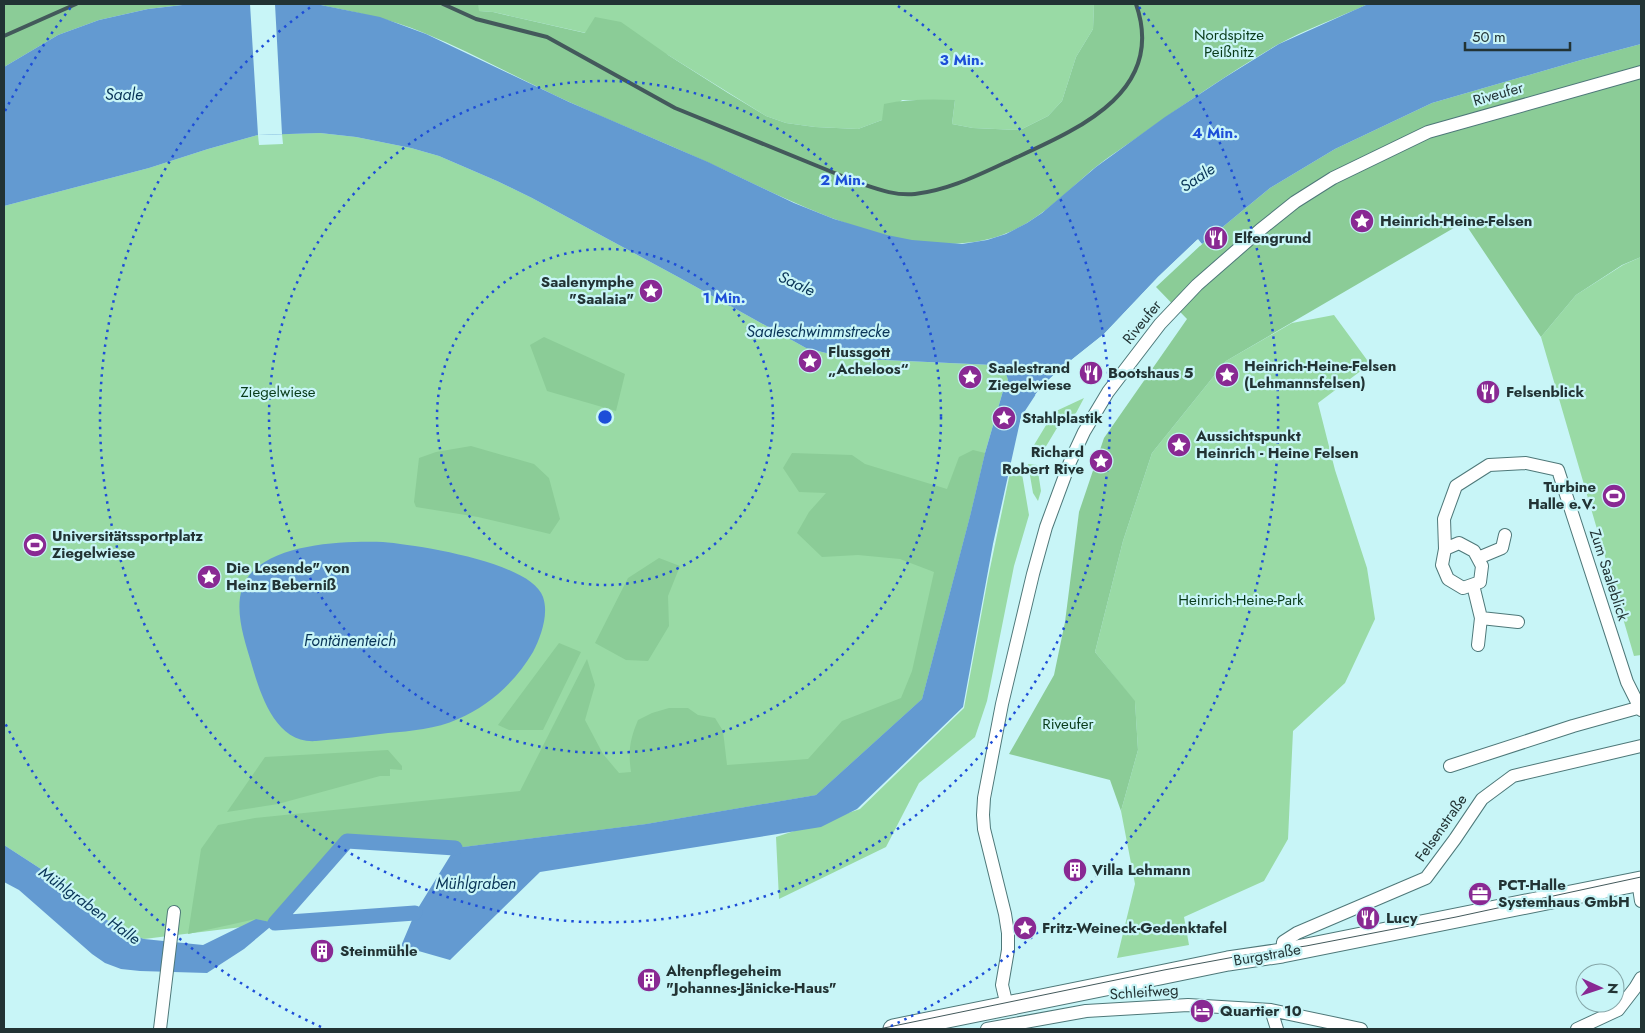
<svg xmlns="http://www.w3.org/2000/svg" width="1645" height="1033" font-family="Jost,sans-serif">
<rect width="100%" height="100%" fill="#c8f5f7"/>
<!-- green -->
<path fill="#99daa5" d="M478,4h616l-1,25 -17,28 -14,44 -14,15 -28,14 -47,-2 -21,-4 3,-24h-53l-20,20 -24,9 -43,-2 -29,-4 -20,-7 -98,-61 -82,-22 -93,-21 -15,-1z
M320,133l36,4 55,11 28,8 58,25 35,17 148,80 126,70 28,7 27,4 132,6 12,4 3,11 -5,11 -18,62 -15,63 -48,183 -106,96 -170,29 -191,24 -108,-7 -72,82 -131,16 -20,-7 -24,-17 -19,-20 -77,-50v-639l145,-38 59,-19 50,-14 1,10 24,-1 -1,-10z
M1641,257v398l-7,1 -93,-319 35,-42 47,-30z
M1334,315l36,49 -52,39 17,67 32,98 8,51 -30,64 -52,48 -5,108 -24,42 -80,36 5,28 -72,13 18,-74 -14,-73 17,-61 -3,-48 -40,-50 28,-111 29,-88 74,-92 66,-38z
M1084,398l-8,15 -16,10 -18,30 -11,-3 23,-38z
M1028,464l9,1 4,26 -3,10 -5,-8z
M1011,468h10l8,47 -15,51 -27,135 -12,36 -56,46 -33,64 -107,52 -3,-62 84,-28 104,-101 24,-130z"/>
<!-- forest -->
<path fill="#8bcc97" d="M4,4h187l-43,5 -49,11 -41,15 -54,32z
M316,4h162l1,7 14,1 92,21 10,-16 26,5 47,33 60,38 38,23 20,7 29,4 43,2 24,-9 2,-16c23,-5 47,-5 71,-4l-3,24 21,4 47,2 28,-14 14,-15 14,-44 17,-28 1,-25h274c-30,14 -62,25 -91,41 -45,26 -90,57 -132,87 -18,13 -36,24 -53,38 -28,24 -54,52 -90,65 -93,33 -211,-35 -295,-73 -46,-21 -94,-40 -140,-61 -48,-22 -94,-48 -143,-68 -35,-15 -71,-21 -108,-29z
M1641,44v213l-19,8 -46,30 -35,42 -77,-115 -238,139 -74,92 -29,88 -28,111 40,49 3,49 -17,61 -11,-31 -101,-26 45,-79 11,-53 14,-110 25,-74 83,-119 -31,-32 46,-43 68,-56 65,-39 97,-46 149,-43z
M544,337l81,37 -9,37 -69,-20 -17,-46z
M471,446l63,18 15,14 11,41 -10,15 -72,-17 -62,-10 -2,-5 5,-44 17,-6z
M973,450l12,3 -15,63 -48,183 -106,96 -170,29 -191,24 -108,-7 -72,82 -19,-4 -68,15 13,-85 17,-24 37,-7 265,-27 67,-132 8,26 -10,35 18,34 16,19 12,-1c-3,-21 -1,-33 7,-52l14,-7 17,-5h19l10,7 17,3 8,13 4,34 81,-6 34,-38 59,-23 11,-27 22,-99 -34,-13 -42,-4 -36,2 -25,-24 12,-21 17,-19 -27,-1 -16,-24 9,-15 60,2 13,9 82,25 12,-32z
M659,558l21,8 -12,30 1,30 -21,35 -22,-1 -31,-17 33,-65z
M559,643l22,9 -38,78h-34l-11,-5z
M388,750l14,16v4l-12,-1v7h-10l-102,28 -51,8 38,-55z"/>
<!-- water -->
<path fill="#639ad1" d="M191,4h125l64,13 46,17 143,68 139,60 86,41 40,16 53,16 25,5 50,4 25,-4 19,-6 21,-11 15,-10 54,-46 69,-50 59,-39 55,-34 89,-40h273v40l-60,16 -149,43 -97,46 -65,39 -68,56 -5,-4 -39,37 -54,57 -44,35 -20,19 -19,29 -28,127 -30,163 -106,102 -36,18 -281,45 -90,88 -49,-14 14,-33 40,-65 191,-24 170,-29 106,-96 48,-183 15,-63 18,-62 5,-11 -3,-10 -12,-5 -131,-6 -28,-4 -28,-7 -126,-70 -148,-80 -35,-17 -58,-25 -28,-8 -55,-11 -36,-4 -62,2 -50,14 -59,19 -145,38v-139l54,-32 41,-15 49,-11z
M383,542c34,3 148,20 160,55 6,17 -2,40 -10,55 -17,29 -44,54 -75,67 -22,10 -47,12 -70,14 -24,3 -48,6 -72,8 -41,3 -56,-48 -65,-79 -8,-27 -22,-66 1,-90 28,-29 93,-31 131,-30z
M4,845l77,50 19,20 24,17 20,7 59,6 53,-26 19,4 -31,26 -37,24 -67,-2 -19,-2 -16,-6 -13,-9 -73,-64 -15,-8z"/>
<!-- pier -->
<path fill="#c8f5f7" d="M250,4h25l7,130 -24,1z
M1198,239l4,5 -2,2 -2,-3 -39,35 -53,57 -45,36 -19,19 -5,6 -2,-1 5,-7 20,-19 44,-35 54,-57z"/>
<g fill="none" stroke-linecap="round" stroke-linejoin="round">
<!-- canal -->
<path stroke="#639ad1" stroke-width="15" d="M275,923l72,-82 108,7
M275,923l140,-10"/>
<!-- street casing -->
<g stroke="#4e7879" stroke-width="14">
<path id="street" d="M1445,549l14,-6 15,8 8,15 -2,16 -17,6 -15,-9 -6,-14 3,-16 -1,-30 12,-33 33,-21 37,-2 32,7 69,212 14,28
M1478,558l24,-10 3,-13
M1473,585l8,33 -3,27
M1481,618l37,4
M1450,766l123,-40 68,-19
M1638,881l3,20
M1282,953l1,-11 14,-9 129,-55 29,-39 27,-40 31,-23 128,-30
M1007,1006l-5,-21 6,-35v-17l-3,-19 -21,-85 -1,-14 1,-17 18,-94 31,-130 13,-47 24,-65 14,-30 24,-40 52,-68 37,-39 63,-55 35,-28 38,-24 95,-46 213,-60
M1271,1010l6,19
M160,1029l14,-117
M987,1029l99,-18 102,-6 83,5 90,19
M1577,1029l41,-19 17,-22 6,-10"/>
</g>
<!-- secondary casing -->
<g stroke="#4e7879" stroke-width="21">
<path id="secondary" d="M893,1029l267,-54 68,-14 54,-8 359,-72"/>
</g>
<!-- street -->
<use href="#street" stroke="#fff" stroke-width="12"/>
<!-- secondary -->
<use href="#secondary" stroke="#fff" stroke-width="19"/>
<!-- tram -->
<path stroke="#43595b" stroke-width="1" d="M879,1029l285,-59 81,-15 61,-9 150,-29 185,-40"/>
<!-- rail -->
<path stroke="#43595b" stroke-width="4" d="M443,4l33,15 71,18 128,71 184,75c18,6 36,13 56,11 35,-4 65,-20 96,-34 65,-30 156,-67 125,-156
M4,36l72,-32"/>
</g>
<!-- distance rings -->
<g fill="none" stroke="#1d4ed8" stroke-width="2.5" stroke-dasharray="2.5 5">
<circle cx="605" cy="417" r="168"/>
<circle cx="605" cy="417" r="336"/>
<path d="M898 6A505 505 0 1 1 312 6"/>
<path d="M321 1027A673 673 0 0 1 5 723M5 111A673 673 0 0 1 71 7M1139 7A673 673 0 0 1 889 1027"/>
</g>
<!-- icons -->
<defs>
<g id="sight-disc" transform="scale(1.25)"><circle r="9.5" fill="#892993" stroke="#c8f5f7"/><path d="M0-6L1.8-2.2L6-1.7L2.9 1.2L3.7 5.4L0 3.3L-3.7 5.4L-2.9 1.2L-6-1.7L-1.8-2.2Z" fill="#fff"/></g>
<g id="restaurant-disc" transform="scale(1.25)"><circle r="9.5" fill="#892993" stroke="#c8f5f7"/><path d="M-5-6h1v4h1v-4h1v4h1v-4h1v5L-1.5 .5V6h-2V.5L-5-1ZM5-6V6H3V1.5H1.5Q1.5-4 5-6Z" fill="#fff"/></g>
<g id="stadium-disc" transform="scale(1.25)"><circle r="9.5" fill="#892993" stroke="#c8f5f7"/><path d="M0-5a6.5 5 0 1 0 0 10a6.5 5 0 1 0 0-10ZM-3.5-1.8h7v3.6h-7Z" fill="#fff"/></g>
<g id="building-disc" transform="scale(1.25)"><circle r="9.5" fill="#892993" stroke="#c8f5f7"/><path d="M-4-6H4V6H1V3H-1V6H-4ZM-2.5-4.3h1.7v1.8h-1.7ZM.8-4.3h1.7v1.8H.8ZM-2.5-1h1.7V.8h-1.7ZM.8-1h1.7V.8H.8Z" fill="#fff"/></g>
<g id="office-disc" transform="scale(1.25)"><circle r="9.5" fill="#892993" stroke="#c8f5f7"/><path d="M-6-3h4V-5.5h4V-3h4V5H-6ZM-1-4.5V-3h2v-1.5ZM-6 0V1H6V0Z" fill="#fff"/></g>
<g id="hotel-disc" transform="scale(1.25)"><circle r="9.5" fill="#892993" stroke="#c8f5f7"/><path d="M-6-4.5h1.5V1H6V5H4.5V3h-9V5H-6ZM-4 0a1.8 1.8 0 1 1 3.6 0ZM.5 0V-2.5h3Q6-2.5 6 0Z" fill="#fff"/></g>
</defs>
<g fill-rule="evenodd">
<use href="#sight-disc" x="1362" y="221"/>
<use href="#restaurant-disc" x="1216" y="238"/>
<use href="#sight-disc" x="651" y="291"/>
<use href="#sight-disc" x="810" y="361"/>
<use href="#restaurant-disc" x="1091" y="373"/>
<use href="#sight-disc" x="1227" y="375"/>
<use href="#sight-disc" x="970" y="377"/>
<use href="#restaurant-disc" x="1488" y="392"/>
<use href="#sight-disc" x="1004" y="418"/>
<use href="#sight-disc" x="1179" y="445"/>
<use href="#sight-disc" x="1101" y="461"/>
<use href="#stadium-disc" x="1614" y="496"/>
<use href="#stadium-disc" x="35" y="545"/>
<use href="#sight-disc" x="209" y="577"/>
<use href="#building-disc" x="1075" y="870"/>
<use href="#office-disc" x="1480" y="894"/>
<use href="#restaurant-disc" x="1368" y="918"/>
<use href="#sight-disc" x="1025" y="928"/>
<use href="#building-disc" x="322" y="951"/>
<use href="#building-disc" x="649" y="980"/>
<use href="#hotel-disc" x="1202" y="1011"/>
</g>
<g text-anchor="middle" stroke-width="4.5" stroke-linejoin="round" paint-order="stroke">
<!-- park labels -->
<g font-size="15" fill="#093b19" stroke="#c8f5f7">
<text x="1229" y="40">Nordspitze<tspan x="1229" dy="17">Peißnitz</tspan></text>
<text x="278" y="397">Ziegelwiese</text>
<text x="1241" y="605">Heinrich-Heine-Park</text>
<text x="1068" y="729">Riveufer</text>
</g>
<!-- street labels -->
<g font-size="15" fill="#223334" stroke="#c8f5f7">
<text transform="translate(1498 94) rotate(-16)" y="5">Riveufer</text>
<text transform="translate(1142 322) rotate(-51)" y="5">Riveufer</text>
<text transform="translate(1609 575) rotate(72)" y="5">Zum Saaleblick</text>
<text transform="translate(1441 828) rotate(-55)" y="5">Felsenstraße</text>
<text transform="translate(1267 955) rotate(-10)" y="5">Burgstraße</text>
<text transform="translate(1144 992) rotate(-4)" y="5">Schleifweg</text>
</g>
<!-- poi labels -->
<g font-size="15" font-weight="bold" fill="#223334" stroke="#c8f5f7" text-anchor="start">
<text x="1380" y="226">Heinrich-Heine-Felsen</text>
<text x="1234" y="243">Elfengrund</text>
<text x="634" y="287" text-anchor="end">Saalenymphe<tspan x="634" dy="17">"Saalaia"</tspan></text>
<text x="828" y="357">Flussgott<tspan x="828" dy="17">„Acheloos“</tspan></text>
<text x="1244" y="371">Heinrich-Heine-Felsen<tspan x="1244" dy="17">(Lehmannsfelsen)</tspan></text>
<text x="988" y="373">Saalestrand<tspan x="988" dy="17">Ziegelwiese</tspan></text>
<text x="1108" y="378">Bootshaus 5</text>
<text x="1506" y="397">Felsenblick</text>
<text x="1022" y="423">Stahlplastik</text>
<text x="1196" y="441">Aussichtspunkt<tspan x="1196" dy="17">Heinrich - Heine Felsen</tspan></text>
<text x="1084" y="457" text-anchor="end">Richard<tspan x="1084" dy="17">Robert Rive</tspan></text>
<text x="1596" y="492" text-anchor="end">Turbine<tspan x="1596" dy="17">Halle e.V.</tspan></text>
<text x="52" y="541">Universitätssportplatz<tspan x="52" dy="17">Ziegelwiese</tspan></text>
<text x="226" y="573">Die Lesende" von<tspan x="226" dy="17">Heinz Beberniß</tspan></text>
<text x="1092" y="875">Villa Lehmann</text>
<text x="1498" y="890">PCT-Halle<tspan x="1498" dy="17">Systemhaus GmbH</tspan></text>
<text x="1386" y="923">Lucy</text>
<text x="1042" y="933">Fritz-Weineck-Gedenktafel</text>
<text x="340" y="956">Steinmühle</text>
<text x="666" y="976">Altenpflegeheim<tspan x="666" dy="17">"Johannes-Jänicke-Haus"</tspan></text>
<text x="1220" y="1016">Quartier 10</text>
</g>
<!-- water labels -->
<g font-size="16" font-style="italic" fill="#093457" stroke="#c8f5f7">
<text x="124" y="100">Saale</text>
<text transform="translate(1197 177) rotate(-34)" y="6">Saale</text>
<text transform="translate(797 283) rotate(25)" y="6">Saale</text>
<text x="818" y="337">Saaleschwimmstrecke</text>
<text x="350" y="646">Fontänenteich</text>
<text x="476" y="889">Mühlgraben</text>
<text transform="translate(90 905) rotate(36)" y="6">Mühlgraben Halle</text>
</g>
</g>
<circle cx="605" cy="417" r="8" fill="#1d4ed8" stroke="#c8f5f7" stroke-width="2.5"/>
<g font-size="15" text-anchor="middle" font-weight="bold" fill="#1d4ed8" stroke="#c8f5f7" stroke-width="4.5" stroke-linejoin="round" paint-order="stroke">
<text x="962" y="65">3 Min.</text>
<text x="1215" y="138">4 Min.</text>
<text x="843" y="185">2 Min.</text>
<text x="724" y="303">1 Min.</text>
</g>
<!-- border -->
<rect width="1645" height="1033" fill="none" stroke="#223334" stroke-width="10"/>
<!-- north arrow -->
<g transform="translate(1600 988) rotate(93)"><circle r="24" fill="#c8f5f7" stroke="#86a7a9"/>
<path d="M0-4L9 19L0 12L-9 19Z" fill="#892993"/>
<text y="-8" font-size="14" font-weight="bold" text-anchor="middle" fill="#223334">N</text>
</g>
<!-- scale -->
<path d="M1465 42v8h105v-8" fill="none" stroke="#223334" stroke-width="2.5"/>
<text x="1472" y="42" font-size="15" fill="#223334" stroke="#c8f5f7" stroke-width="4" paint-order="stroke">50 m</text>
</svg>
